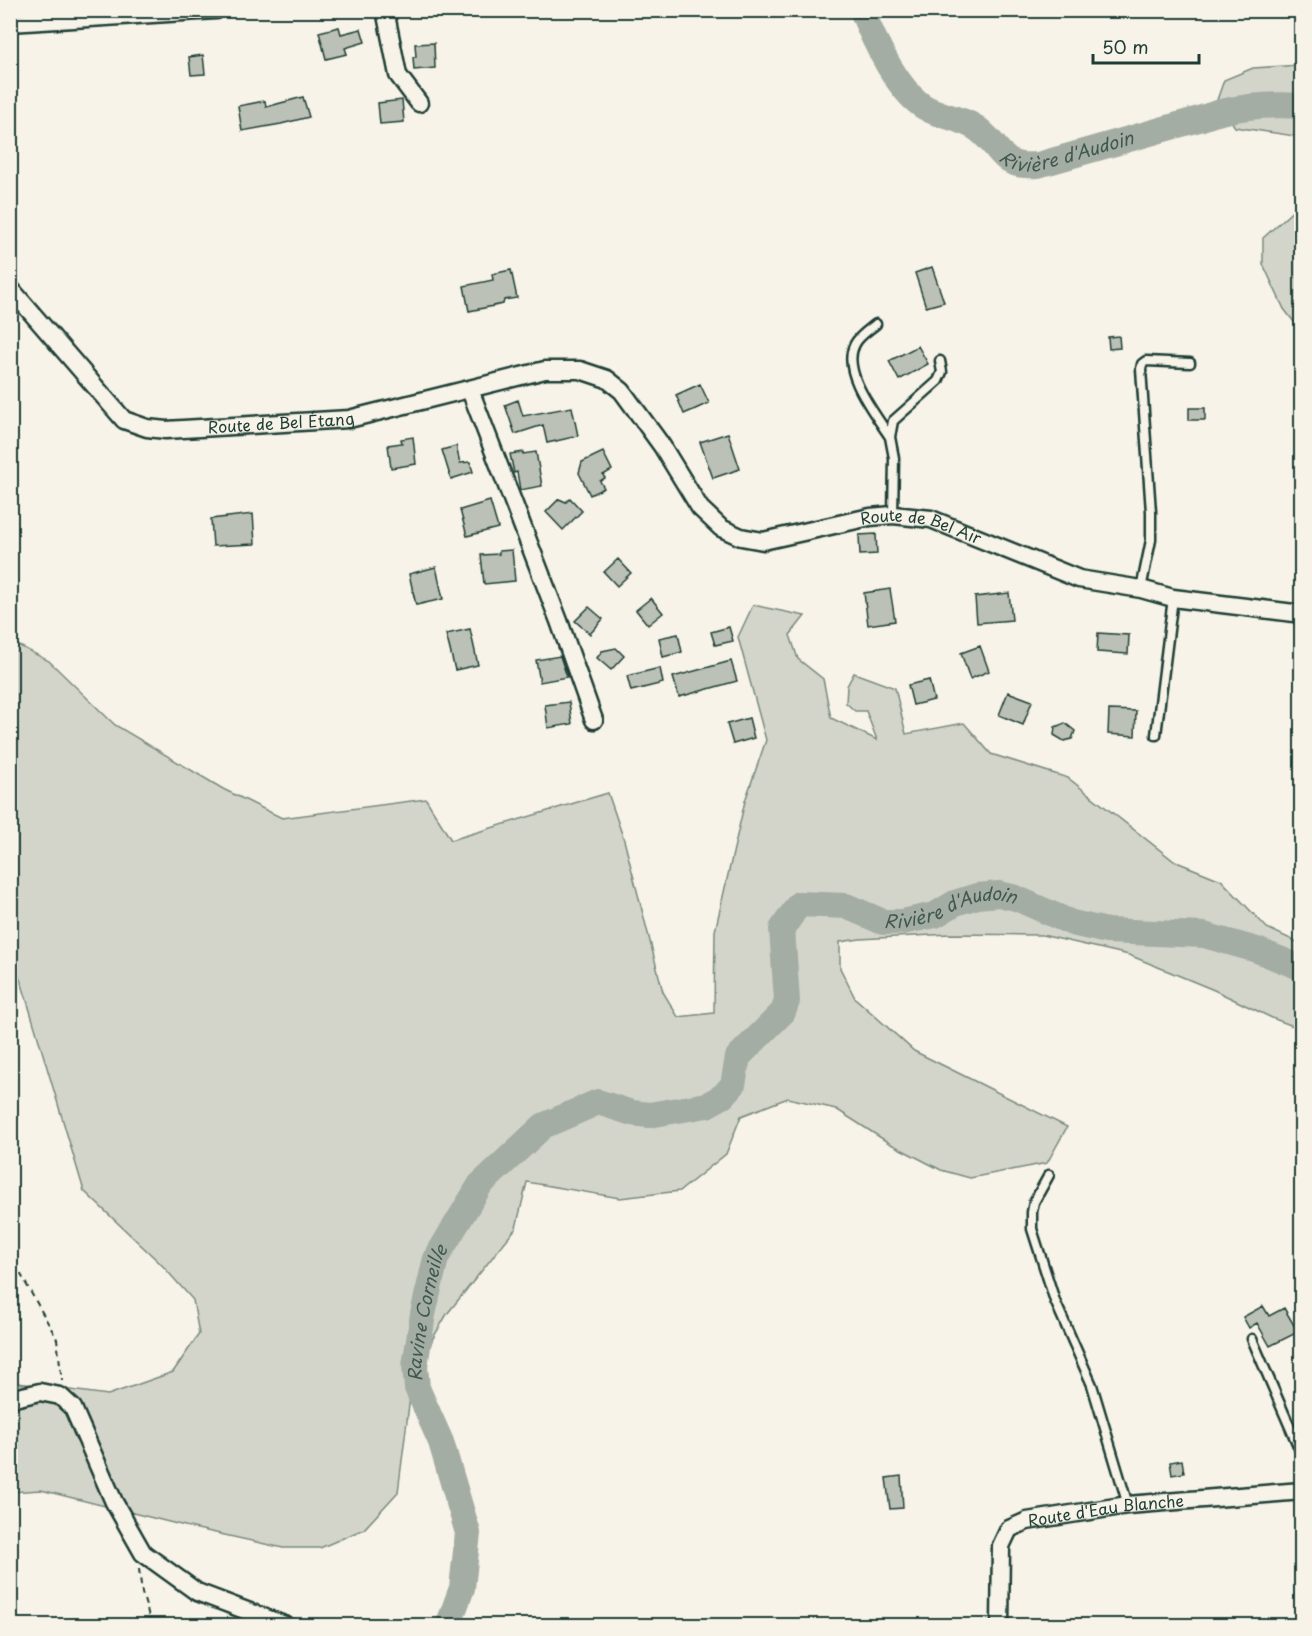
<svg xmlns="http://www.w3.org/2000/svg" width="1312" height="1636" font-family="'Playpen Sans',sans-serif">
<rect width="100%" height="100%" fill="#f7f3e8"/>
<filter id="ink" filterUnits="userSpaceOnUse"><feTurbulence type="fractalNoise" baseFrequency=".0167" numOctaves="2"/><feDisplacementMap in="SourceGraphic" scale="12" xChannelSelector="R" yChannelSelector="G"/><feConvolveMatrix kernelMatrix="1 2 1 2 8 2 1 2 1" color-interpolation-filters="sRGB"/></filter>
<g filter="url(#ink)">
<!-- green -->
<path fill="#d3d5ca" stroke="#79897f" stroke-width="1.5" d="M1301,65v72l-66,-10 -18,-27 7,-20 29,-12z
M1301,206h1l-1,125 -17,-22 -21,-45v-26l33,-30z
M753,605l52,11 -15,19 8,24 25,20 8,39 46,22 -11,-29h-11l-9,-8 1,-17 7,-13 41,15 11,46 58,-11 27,31 77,24 106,83 47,19 46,48 34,16v85l-29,-11 -58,-28 -85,-35 -87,-20 -92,-1 -90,5 -20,3v26l15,30 59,53 153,76 -20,36 -77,15 -29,-8 -52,-27 -53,-34 -48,-11 -47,18 -15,38 -46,37 -60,7 -93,-16 -11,46 -69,86 -14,24 -23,59 -12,95 -34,37 -44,19h-37l-90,-20 -152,-38 -30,2v-110l97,13 65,-23 26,-38 -6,-34 -32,-36 -77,-73 -62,-207 -11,-25 -1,-318 39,20 66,64 108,64 59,29 144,-19 25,41 157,-47 16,47 39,152 15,25 36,-4 1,-82 30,-130 21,-61 -28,-103z"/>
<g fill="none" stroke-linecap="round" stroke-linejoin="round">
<!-- river -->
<g stroke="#a4ada3" stroke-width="26">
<path id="s1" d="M862,10c11,29 38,86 66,99 16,8 37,10 51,21 26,21 20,38 59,35l161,-46c34,-13 67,-15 103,-13"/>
<path id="s2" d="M448,1626l14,-38 6,-55 -27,-91 -24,-54 -2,-22 8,-52 13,-56 44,-73 63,-59 55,-24 34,11 17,2 58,-10 16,-9 10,-11 5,-28 45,-45 4,-11 -5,-72 17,-25 47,2 37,16h19l33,-7 20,-12 22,-7 22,-2 17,4 56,25 35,8 97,4 53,15 45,18"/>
</g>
</g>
<!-- building -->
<path fill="#bbc1b6" stroke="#1f3d34" stroke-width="1.5" d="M339,27l2,7 20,-5 4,13 -20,6 2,6 -21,5 -7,-27z
M434,43l1,25 -21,2 -1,-13h3l-1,-13z
M203,55l2,19 -14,1 -2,-18z
M303,97l6,20 -28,7 -39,7 -4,-25 27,-5 1,6z
M402,100l2,22 -24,2 -2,-21z
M932,267l12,35 -18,5 -11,-34z
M511,270l6,28 -13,2 -1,4 -34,7 -5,-25 29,-6 -1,-6z
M1119,336l1,12 -11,1 -1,-12z
M918,346l10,18 -29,16 -10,-19z
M700,384l9,19 -25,11 -8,-19z
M518,400l5,16 49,-9 6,29 -31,7 -4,-18 -28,9 -10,-29z
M1189,408h16v12h-16z
M728,433l12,36 -27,9 -13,-36z
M413,437l3,27 -25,4 -3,-23 14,-2 -1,-4z
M456,446l4,17 10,-1 3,10 -22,7 -9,-29z
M523,452v2l13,-2 6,34 -22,4 -3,-18 -3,1 -4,-19z
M603,452l9,18 -9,5 2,3 -5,3 4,7 -14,7 -11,-22 3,-11z
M570,498l12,13 -19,19 -17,-18 13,-13 7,3z
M490,501l8,27 -31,8 -7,-26z
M253,514l2,30 -42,2 -2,-27z
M876,534l1,20 -17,1 -1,-20z
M512,550l3,31 -31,3 -3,-29 18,-1v-3z
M618,559l13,14 -14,13 -13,-14z
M436,567l7,32 -27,6 -7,-31z
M890,589l5,32 -27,4 -4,-32z
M1009,593l3,27 -35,3 -2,-26z
M651,598l12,15 -15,12 -12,-15z
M589,607l14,12 -13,15 -15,-13z
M729,627l4,14 -18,4 -4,-13z
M470,629l8,36 -23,5 -9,-36z
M1098,633l31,2 -1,19 -31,-2z
M678,634l4,18 -19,5 -4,-19z
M980,646l9,25 -19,8 -9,-26z
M616,648l8,8 -13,14 -14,-12 5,-7z
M560,656l7,21 -27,5 -4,-22z
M731,661l6,20 -58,16 -6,-20z
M660,668l3,15 -32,8 -4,-15z
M929,680l5,20 -21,5 -5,-20z
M1008,692l24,9 -9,24 -24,-10z
M569,702l3,22 -24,4 -3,-23z
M1109,710l27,1 -1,25 -27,-2z
M749,718l5,20 -21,6 -6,-20z
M1065,723l10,8 -3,8 -8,2 -10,-6 1,-8z
M1263,1306l6,10 15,-8 14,24 -28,14 -13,-23 -8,5 -6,-11z
M1182,1460l2,13 -12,2 -2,-13z
M901,1476l2,32 -13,1 -4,-31z"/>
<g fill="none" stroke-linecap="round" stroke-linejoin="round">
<!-- service casing -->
<g stroke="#1f3d34" stroke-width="13">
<path id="service" d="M876,324c-7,6 -17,12 -21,20 -15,27 20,70 35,93
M893,515l1,-57 -4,-21 3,-16 45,-40 4,-9 -2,-11
M1141,589l10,-49v-28l-10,-143 1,-5 4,-3 44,2
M1156,735l17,-137
M1049,1175l-15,27 -2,10v17l23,72 37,84 36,120
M1252,1339l50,116"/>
</g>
<!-- minor casing -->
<g stroke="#1f3d34" stroke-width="21">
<g id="minor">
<path d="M385,10l13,65 21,28"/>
<path d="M10,23l206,-13"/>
<path id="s3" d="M10,288l114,132 23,8 19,2 183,-11 196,-49h35l27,9 15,12 40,55 38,62 21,20 20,9 22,4 107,-24 23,-2 38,4 148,60 62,10 32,9 129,16"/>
<path d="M470,390l89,231 35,99"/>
<path d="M10,1399l30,-7 20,4 13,12 41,94 29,51 54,39 90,34"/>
<path id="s4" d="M1000,1626l1,-80 8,-17 18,-8 101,-16 174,-14"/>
</g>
</g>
<!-- path -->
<path stroke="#1f3d34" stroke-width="2" stroke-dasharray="6 4.5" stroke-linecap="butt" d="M10,1255l47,84 5,42
M139,1569l3,24 10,33"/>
<!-- service -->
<use href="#service" stroke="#f7f3e8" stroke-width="8"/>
<!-- minor -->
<use href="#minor" stroke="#f7f3e8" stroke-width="16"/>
</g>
</g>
<g text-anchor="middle" stroke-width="6" stroke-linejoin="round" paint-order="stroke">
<!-- street labels -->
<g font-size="16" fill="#1f3d34" stroke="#f7f3e8">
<text dy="6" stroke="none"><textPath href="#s3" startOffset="333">Route de Bel Étang</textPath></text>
<text dy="6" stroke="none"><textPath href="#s3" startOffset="1062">Route de Bel Air</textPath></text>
<text dy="6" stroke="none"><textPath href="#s4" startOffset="198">Route d'Eau Blanche</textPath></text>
</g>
<!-- water labels -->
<g font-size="18" font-style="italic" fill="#405950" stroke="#f7f3e8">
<text dy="6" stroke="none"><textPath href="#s1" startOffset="279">Rivière d'Audoin</textPath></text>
<text dy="6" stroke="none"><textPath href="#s2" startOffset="1122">Rivière d'Audoin</textPath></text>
<text dy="6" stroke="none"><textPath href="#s2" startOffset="326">Ravine Corneille</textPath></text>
</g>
</g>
<!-- margin -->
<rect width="1312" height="1636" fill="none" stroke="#f7f3e8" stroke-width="36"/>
<rect x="18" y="18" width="1276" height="1600" fill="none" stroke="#1f3d34" stroke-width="2" filter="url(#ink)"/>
<!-- scale -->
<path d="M1093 54v9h106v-9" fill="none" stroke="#1f3d34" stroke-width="3"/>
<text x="1102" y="54" font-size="18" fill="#1f3d34" stroke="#f7f3e8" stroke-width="4.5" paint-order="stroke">50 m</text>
</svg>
